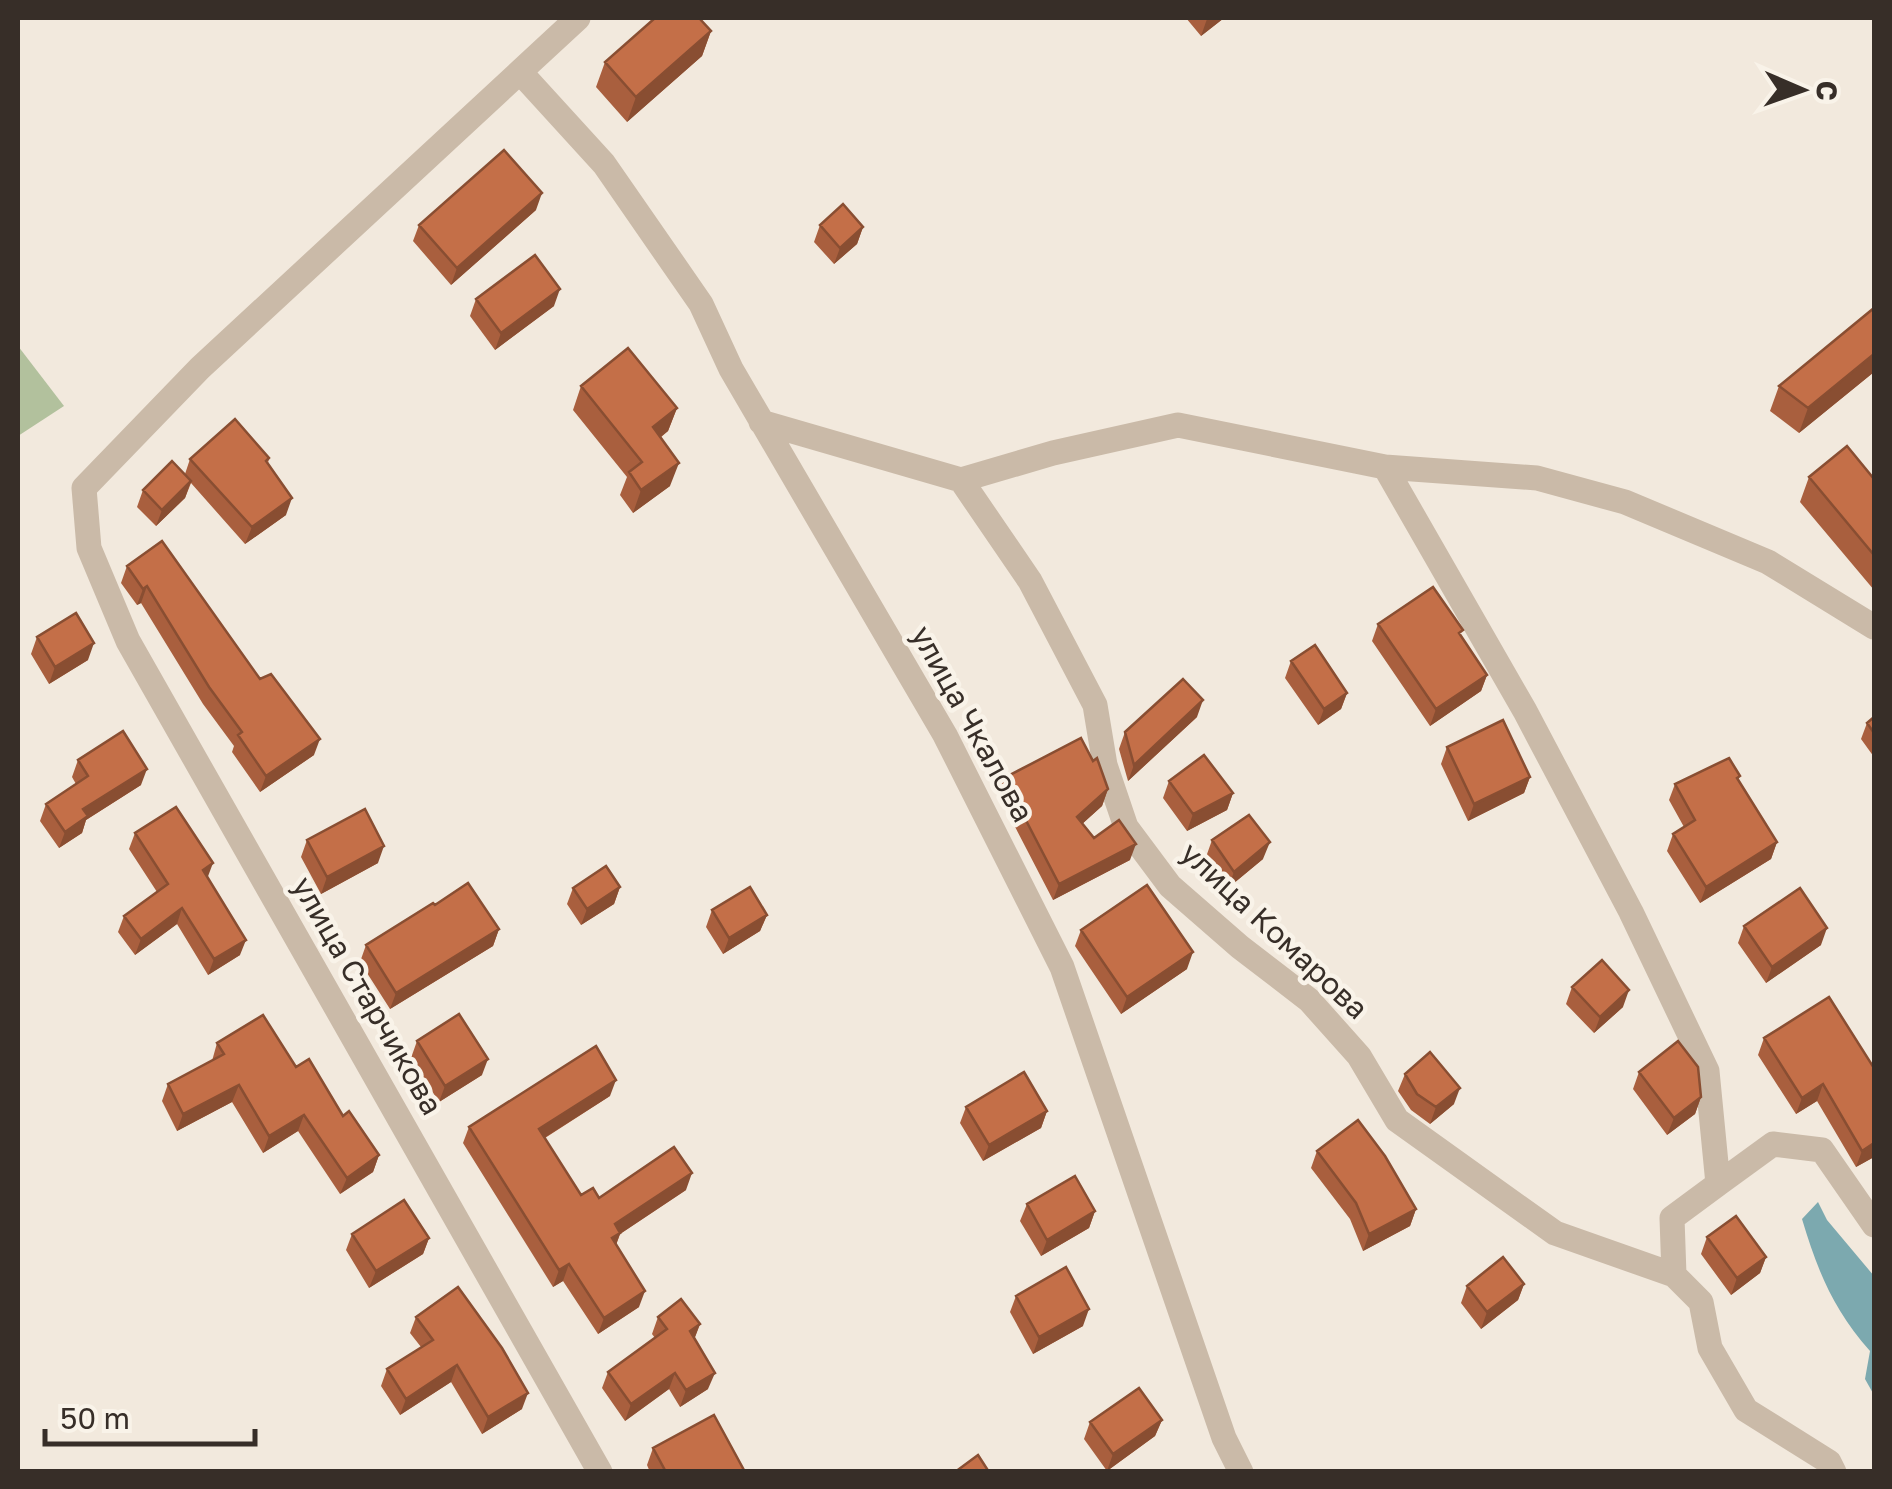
<svg xmlns="http://www.w3.org/2000/svg" width="1892" height="1489" font-family="'Golos Text',sans-serif">
<rect width="100%" height="100%" fill="#f2e9dd"/>
<!-- green -->
<path fill="#b2c19d" d="M18,346l46,60 -46,30z"/>
<!-- water -->
<path fill="#7ca9af" d="M1818,1202l9,18 47,56v119l-9,-16 5,-28c-37,-42 -52,-79 -68,-132z"/>
<g fill="none" stroke-linecap="round" stroke-linejoin="round">
<!-- minor -->
<path stroke="#cabaa8" stroke-width="25" d="M578,18l-378,350 -116,120 5,60 39,93 472,831
M521,73l83,91 97,140 30,65 214,366 117,232 162,471 17,34
M761,422l200,58 92,-27 125,-28 207,42 152,11 88,24 143,60 106,65
M1385,467l140,244 106,201 76,159 11,113 55,-40 49,6 52,75
M961,480l69,101 65,124 10,60 21,62 44,59 70,61 69,53 50,56 38,64 158,113 119,42 27,27 9,46 36,62 83,52 5,10
M1674,1275l-2,-57 46,-34"/>
</g>
<!-- wall -->
<path fill="#a95f3e" d="M1186,18h38l-23,18z
M711,31l-9,25 -75,66 -31,-35 9,-25z
M536,210l-85,75 -38,-44 6,-16z
M820,225l43,2 -6,17 -23,20 -20,-22z
M476,299l78,7 -59,44 -25,-34z
M1874,308v64l-75,61 -29,-22 9,-25z
M581,386l96,22 -9,23 -8,7 10,48 -37,27 -13,-18 7,-18 -54,-67z
M269,458l-1,5 18,52 -41,29 -54,-61 -6,15 -29,28 -19,-19 6,-17 42,-16 5,-15z
M1809,477l65,2v111l-74,-88z
M127,566l187,189 -54,37 -28,-40 2,-6 -31,-42 -62,-101 -4,2 -16,-22z
M1378,624l109,51 -6,16 -51,35 -58,-85z
M37,637l51,23 -39,24 -18,-30z
M1291,661l56,32 -6,16 -23,16 -33,-47z
M1197,717l-69,64 -9,-32 6,-17z
M1874,717v40l-13,-18 6,-16z
M1447,747l83,30 -6,16 -56,28 -27,-57z
M78,760l63,25 -55,35 -4,13 -23,15 -19,-27 6,-17 30,-20 -4,-7z
M1740,776l-2,4 39,62 -6,17 -71,44 -33,-52 6,-17 11,-7 -15,-27 6,-16z
M1004,778l104,11 -6,17 -20,18 12,14 36,22 -77,40 -55,-106z
M1169,781l64,12 -6,17 -40,21 -24,-33z
M135,833l73,45 32,77 -32,20 -31,-51 -42,31 -17,-23 6,-16 33,-24 -28,-43z
M307,840l71,23 -57,31 -20,-37z
M1212,840l51,19 -35,29 -22,-31z
M620,887l-6,17 -33,21 -14,-21 6,-16z
M435,905l64,24 -6,17 -103,63 -30,-47 6,-17z
M712,910l55,5 -7,16 -37,23 -17,-27z
M1744,926l77,19 -55,38 -28,-40z
M1081,930l106,39 -66,45 -46,-68z
M1572,987l51,20 -29,26 -28,-29z
M1764,1038l110,30v89l-18,10 -39,-66 -21,13 -38,-59z
M417,1041l65,34 -43,27 -28,-44z
M217,1043l79,24 83,88 -6,17 -33,22 -42,-63 -35,22 -31,-51 -55,29 -15,-30 6,-17 44,-23z
M1639,1072l62,25 -6,17 -28,21 -34,-46z
M1405,1074l49,30 -24,20 -19,-14 -13,-19z
M610,1096l-65,42 36,57 18,3 87,-8 -66,44 -4,11 23,62 -41,27 -35,-53 -10,6 -90,-144 6,-16z
M966,1107l81,4 -6,17 -58,33 -23,-38z
M1317,1151l99,58 -6,17 -47,25 -13,-32 -39,-51z
M1027,1204l68,7 -6,17 -48,28 -21,-35z
M352,1234l77,4 -6,16 -54,34 -23,-38z
M1707,1237l59,20 -6,16 -29,22 -30,-41z
M1524,1284l-6,16 -37,29 -20,-26 6,-17z
M1016,1296l67,30 -50,28 -23,-42z
M416,1317l106,92 -40,25 -31,-52 -51,33 -19,-29 6,-17 34,-22 -11,-14z
M658,1317l42,7 -6,15 14,50 -28,18 -11,-18 -44,32 -23,-33 6,-16 47,-34 -3,-4z
M1162,1420l-7,16 -48,35 -23,-32 6,-17z
M653,1448l92,24h-95l-3,-7z"/>
<!-- shaded-wall -->
<path fill="#894e32" d="M1209,18h15l-23,18 6,-17z
M711,31l-9,25 -75,66 9,-25z
M542,193l-6,17 -85,75 6,-17z
M863,227l-6,17 -23,20 6,-16z
M560,289l-6,17 -59,44 6,-17z
M1874,354v18l-75,61 9,-25z
M677,408l-9,23 -24,19 9,-23z
M679,463l-9,23 -37,27 8,-23z
M191,481l-6,17 -29,28 6,-16z
M292,498l-6,17 -41,29 7,-17z
M147,586l-6,17 -4,2 6,-16z
M94,643l-6,17 -39,24 6,-17z
M1487,675l-6,16 -51,35 6,-17z
M1347,693l-6,16 -23,16 6,-16z
M1203,700l-6,17 -69,64 6,-16z
M320,739l-6,16 -54,37 6,-16z
M147,769l-6,16 -55,35 -4,13 -23,15 6,-16 18,-23z
M1530,777l-6,16 -56,28 6,-17z
M1108,789l-6,17 -31,28 6,-17z
M1233,793l-6,17 -40,21 6,-17z
M1270,842l-7,17 -35,29 6,-16z
M1777,842l-6,17 -71,44 6,-16z
M1136,844l-6,16 -77,40 6,-16z
M384,846l-6,17 -57,31 6,-17z
M213,863l-6,16 -4,-9z
M620,887l-6,17 -33,21 6,-16z
M182,908l-5,16 -42,31 6,-16z
M767,915l-7,16 -37,23 6,-16z
M1827,928l-6,17 -55,38 6,-16z
M499,929l-6,17 -103,63 6,-16z
M246,940l-6,15 -32,20 6,-16z
M1193,952l-6,17 -66,45 6,-17z
M1629,990l-6,17 -29,26 6,-16z
M488,1059l-6,16 -43,27 6,-16z
M616,1080l-6,16 -77,49 6,-16z
M1823,1084l-6,17 -21,13 6,-16z
M239,1085l-7,17 -55,29 6,-17z
M1460,1088l-6,16 -24,20 6,-17z
M1701,1097l-6,17 -28,21 7,-17z
M1047,1111l-6,17 -58,33 6,-16z
M304,1115l-6,16 -35,22 6,-17z
M1874,1143v14l-18,10 6,-16z
M379,1155l-6,17 -33,22 7,-16z
M692,1173l-6,17 -66,44 -6,16 -8,5 9,-31z
M1416,1209l-6,17 -47,25 6,-17z
M1095,1211l-6,17 -48,28 6,-16z
M429,1238l-6,16 -54,34 7,-17z
M1766,1257l-6,16 -29,22 6,-17z
M569,1264l-6,17 -10,6 6,-17z
M1524,1284l-6,16 -37,29 6,-17z
M645,1291l-6,16 -41,27 6,-16z
M1089,1309l-6,17 -50,28 6,-17z
M700,1324l-6,16 -4,-9z
M457,1365l-6,17 -51,33 6,-16z
M675,1373l-6,16 -44,32 6,-17z
M715,1373l-7,16 -28,18 6,-17z
M528,1393l-6,16 -40,25 6,-17z
M1162,1420l-7,16 -48,35 6,-17z"/>
<!-- building -->
<path fill="#c46f48" stroke="#894e32" stroke-width="2.5" d="M655,18h44l12,13 -75,66 -31,-35z
M504,150l38,43 -85,75 -38,-43z
M843,204l20,23 -23,21 -20,-23z
M535,255l25,34 -59,44 -25,-34z
M1874,308v46l-66,54 -29,-22z
M628,348l49,60 -24,19 26,36 -38,27 -12,-18 13,-10 -61,-76z
M235,419l34,39 -3,3 26,37 -40,29 -62,-68z
M1847,446l27,33v76l-65,-78z
M172,461l19,20 -29,29 -19,-20z
M162,541l98,138 11,-5 49,65 -54,37 -28,-41 4,-3 -33,-45 -62,-101 -4,3 -16,-23z
M1433,587l30,43 -4,3 28,42 -51,34 -58,-85z
M76,613l18,30 -39,24 -18,-30z
M1315,645l32,48 -23,16 -33,-48z
M1183,679l20,21 -69,65 -9,-33z
M1874,717v16l-7,-10z
M1503,720l27,57 -56,27 -27,-57z
M123,731l24,38 -64,40 5,7 -23,16 -19,-28 42,-28 -10,-16z
M1081,738l12,23 4,-3 11,31 -31,28 17,21 25,-18 17,24 -77,40 -55,-106z
M1204,755l29,38 -40,21 -24,-33z
M1729,758l11,18 -3,2 40,64 -71,45 -33,-53 22,-14 -20,-36z
M176,807l37,56 -10,7 43,70 -32,19 -32,-51 -41,31 -17,-23 44,-32 -33,-51z
M365,809l19,37 -57,31 -20,-37z
M1249,815l21,27 -36,30 -22,-32z
M606,866l14,21 -33,22 -14,-21z
M468,883l31,46 -103,64 -30,-48 67,-42 2,2z
M1147,885l46,67 -66,45 -46,-67z
M750,887l17,28 -38,23 -17,-28z
M1800,888l27,40 -55,39 -28,-41z
M1602,960l27,30 -29,27 -28,-30z
M1829,997l45,71v75l-12,8 -39,-67 -21,14 -38,-60z
M459,1014l29,45 -43,27 -28,-45z
M263,1015l33,52 13,-8 34,57 6,-5 30,44 -32,23 -43,-63 -35,21 -30,-51 -56,29 -15,-30 56,-30 -7,-11z
M1678,1041l20,26 3,30 -27,21 -35,-46z
M596,1046l20,34 -77,49 42,66 12,-7 6,10 75,-51 18,26 -77,51 5,9 -8,5 33,53 -41,27 -35,-54 -10,6 -90,-143z
M1430,1052l30,36 -24,19 -19,-13 -12,-20z
M1024,1072l23,39 -58,34 -23,-38z
M1358,1120l27,36 31,53 -47,25 -13,-31 -39,-52z
M1075,1176l20,35 -48,29 -20,-36z
M404,1200l25,38 -53,33 -24,-37z
M1736,1216l30,41 -29,21 -30,-41z
M1503,1257l21,27 -37,28 -20,-26z
M1066,1267l23,42 -50,28 -23,-41z
M458,1287l44,61 26,45 -40,24 -31,-52 -51,34 -19,-30 46,-29 -17,-23z
M681,1299l19,25 -10,7 25,42 -29,17 -11,-17 -44,31 -23,-32 59,-43 -9,-12z
M1139,1388l23,32 -49,34 -23,-32z
M714,1415l31,57h-79l-13,-24z
M978,1455l11,17h-34z"/>
<g text-anchor="middle" stroke-width="9" stroke-linejoin="round" paint-order="stroke">
<!-- street labels -->
<g font-size="30" fill="#372e28" stroke="#f9f3e9">
<text transform="translate(972 724) rotate(61)" y="10">улица Чкалова</text>
<text transform="translate(1274 931) rotate(43)" y="10">улица Комарова</text>
<text transform="translate(367 996) rotate(60)" y="10">улица Старчикова</text>
</g>
</g>
<!-- border -->
<rect width="1892" height="1489" fill="none" stroke="#372e28" stroke-width="40"/>
<!-- north arrow -->
<g transform="translate(1802 90) rotate(92)" stroke="#f9f3e9" stroke-width="8" paint-order="stroke">
<path d="M0-8L18 38L0 25L-18 38Z" fill="#372e28"/>
<text y="-15" font-size="28" font-weight="bold" text-anchor="middle" fill="#372e28">С</text>
</g>
<!-- scale -->
<path d="M45 1429v15h210v-15" fill="none" stroke="#372e28" stroke-width="5"/>
<text x="60" y="1429" font-size="30" fill="#372e28" stroke="#f9f3e9" stroke-width="8" paint-order="stroke">50 m</text>
</svg>
